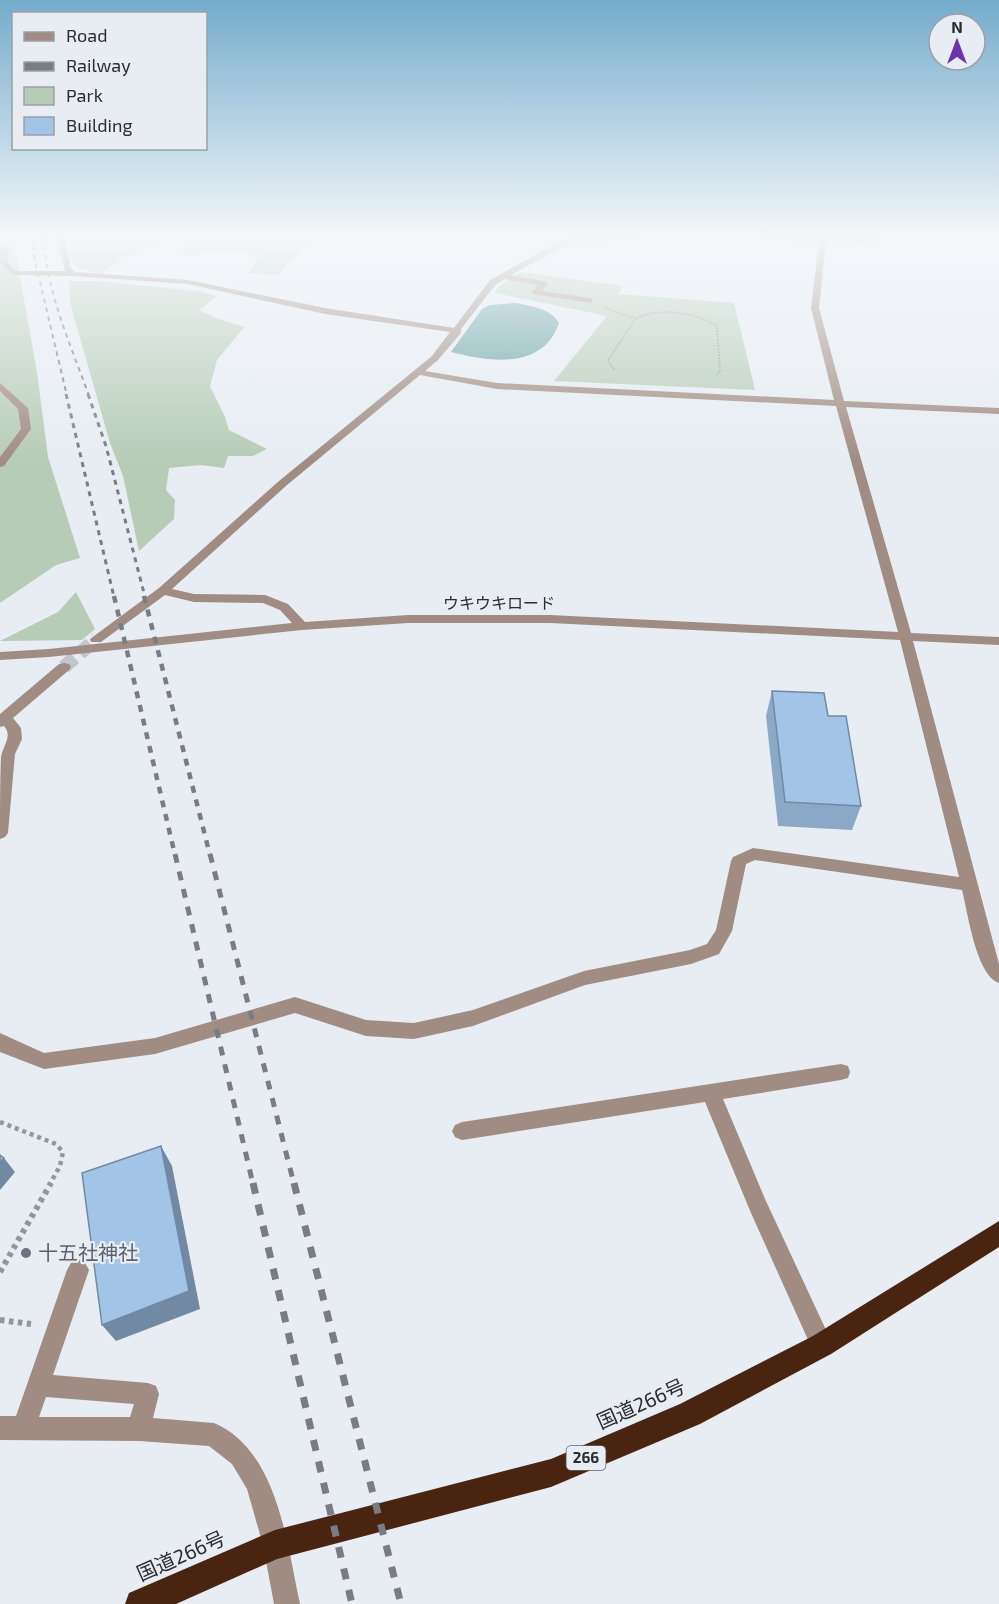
<svg xmlns="http://www.w3.org/2000/svg" width="999" height="1604" font-family="'Exo 2','Noto Sans JP',sans-serif">
<rect width="100%" height="100%" fill="#e7edf3"/>
<!-- green -->
<path fill="#b6ccb6" d="M0,237h13l24,135 11,85 32,101 -24,7 -56,38z
M71,237h103c-22,10 -66,20 -76,44l98,10 21,5 -18,14 17,8 28,9 -27,33 -7,26 15,31 4,13 38,19 -14,7h-25l-4,12 -23,-3 -32,3 -3,22 9,10 -1,19 -35,32 -16,-75 -13,-33 -40,-140 -1,-22h28l3,-7c-28,-10 -30,-4 -29,-37z
M204,237h134l-32,8 -28,30 -30,-2 12,-19 -41,-3 -39,4 9,-12z
M521,272l102,14 -5,8 116,9 21,87 -201,-9 53,-65 -112,-23 4,-7z
M76,592l19,37 -13,11 -82,1 58,-29z"/>
<!-- water -->
<path fill="#66a1a2" d="M515,303c16,3 35,5 44,20 -16,47 -69,39 -108,29l31,-43 8,-4z"/>
<g fill="none" stroke-linecap="round" stroke-linejoin="round">
<!-- minor-tunnel -->
<path stroke="#c1c6cc" stroke-width="14" stroke-dasharray="14 7" stroke-linecap="butt" d="M64,667l32,-28"/>
<!-- path-far2 -->
<path stroke="#91969a" stroke-width="2" stroke-dasharray="1.5 1.5" stroke-linecap="butt" d="M606,308l29,11 -27,42 7,10
M635,319c23,-12 60,-7 82,7l3,45 -3,4"/>
<!-- path-far1 -->
<path stroke="#91969a" stroke-width="4.5" stroke-dasharray="4 4" stroke-linecap="butt" d="M0,1122l56,22 7,8 -3,14 -10,18"/>
<!-- path -->
<path stroke="#91969a" stroke-width="6" stroke-dasharray="4.5 4.5" stroke-linecap="butt" d="M0,1272l51,-89
M0,1320l31,4"/>
<!-- minor -->
<path fill="#a08c83" fill-rule="evenodd" d="M56,237h8l7,31 4,4 113,8 137,28 129,20 36,-48 74,-41 117,-2 -112,6 -58,32 36,7 1,2 -6,7 47,7 3,1v4l-59,-9 -1,-2 6,-7 -33,-6 -9,5 -35,45v4l-23,27 -13,11 72,12 337,17 -23,-92 8,-66 -135,-5h212l-26,6 -44,-1 -7,66 25,93 155,7v6l-153,-7 65,226 88,4v8l-86,-4 86,323v19c-23,-8 -31,-70 -37,-93l-207,-30 -9,4 -14,67 -13,23 -28,10 -106,21 -112,41 -59,13 -48,-3 -71,-23 -140,41 -111,15 -44,-17v-19l44,20 111,-15 140,-41 71,23 48,3 59,-13 111,-39 106,-21 17,-6 9,-14 15,-69 2,-4 20,-9 206,29 -59,-237 -350,-17h-142l-106,7 -253,27 -49,3v-8l49,-3 243,-26 -12,-13 -17,-7 -69,-1 -29,-7 -64,47h-10l-1,-3 69,-51 120,-107 153,-125 18,-24 -125,-18 -137,-30 -115,-8 -60,-1 -13,-13v-17l9,4 -1,13 7,9h50zM420,375l77,14 339,17 62,226 -348,-17h-142l-103,7 -17,-18 -23,-9 -71,-1 -22,-5 115,-104z
M0,383l28,25 3,21 -27,37 -4,1v-10l21,-28 -3,-20 -18,-18z
M64,663l5,1 2,3 -2,3 -56,48 8,10 1,11 -7,15 -7,79 -3,4 -5,2c0,-26 0,-57 1,-82 2,-12 12,-21 3,-31l-4,1v-13l59,-50z
M841,1064l7,2 2,6 -2,6 -7,2 -118,19 42,100 68,146 -3,8 -8,3 -8,-3 -63,-140 -46,-111 -243,38 -7,-3 -3,-6 3,-6 7,-3z
M78,1259l7,4 4,7 -36,105 95,8 8,3 3,8 -6,24 61,5c64,27 73,122 86,181h-26l-11,-59 -16,-56 -15,-25 -23,-18 -70,-5 -139,-1v-24h16l51,-146 4,-7zM46,1397l88,7 -4,13h-91z"/>
<!-- highway -->
<path fill="#482411" fill-rule="evenodd" d="M999,1221v26l-168,107 -131,70 -149,63 -274,72 -101,45h-51l4,-11 146,-63 276,-71 129,-55 133,-68z"/>
<!-- rail-far4 -->
<path stroke="#797c80" stroke-width="2" stroke-dasharray="4.5 4.5" stroke-linecap="butt" d="M32,237l3,24 32,135
M44,237c2,55 27,108 45,159"/>
<!-- rail-far3 -->
<path stroke="#797c80" stroke-width="3" stroke-dasharray="5 5" stroke-linecap="butt" d="M66,394l48,203
M88,394l18,52 39,151"/>
<!-- rail-far2 -->
<path stroke="#797c80" stroke-width="4.5" stroke-dasharray="7 7" stroke-linecap="butt" d="M114,596l61,259
M144,596l66,259"/>
<!-- rail-far1 -->
<path stroke="#797c80" stroke-width="5" stroke-dasharray="9 9" stroke-linecap="butt" d="M175,854l78,330
M210,854l84,330"/>
<!-- rail -->
<path stroke="#797c80" stroke-width="7" stroke-dasharray="11 11" stroke-linecap="butt" d="M253,1183l99,421
M294,1183l107,421"/>
</g>
<!-- wall -->
<path fill="#8ba9c7" d="M772,691l56,25 33,90 -9,24 -74,-4 -12,-110z"/>
<!-- shaded-wall -->
<path fill="#7189a2" d="M161,1146l11,20 28,143 -84,32 -14,-16z
M4,1158l11,14 -15,18v-28z"/>
<!-- building -->
<path fill="#a2c4e7" stroke="#7189a2" stroke-width="1.5" d="M772,691l52,2 4,23h18l15,90 -76,-4z
M161,1146l28,145 -87,34 -20,-152z
M0,1155l4,3 -4,4z"/>
<!-- sky -->
<linearGradient id="sky" x2="0" y2="1"><stop stop-color="#74accc"/><stop offset="0.51" stop-color="#f4f7fa"/><stop offset="1" stop-color="#f4f7fa" stop-opacity="0"/></linearGradient>
<rect width="999" height="462" fill="url(#sky)"/>
<!-- markers -->
<circle fill="#6b7280" stroke="#e7edf3" stroke-width="2" cx="26" cy="1253" r="6"/>
<g text-anchor="middle" stroke-width="4.5" stroke-linejoin="round" paint-order="stroke">
<!-- shield labels -->
<rect fill="#e7edf3" stroke="#636669" stroke-width="1.5" x="566.5" y="1446" width="39" height="24" rx="4.5"/>
<g font-size="15" font-weight="bold" fill="#2a2c2e">
<text x="586" y="1463">266</text>
</g>
<!-- street labels -->
<g font-size="16" fill="#2a2c2e" stroke="#e7edf3">
<text x="499" y="609">ウキウキロード</text>
</g>
<!-- near-worship labels -->
<g font-size="20" fill="#5b616d" stroke="#e7edf3" text-anchor="start">
<text x="38" y="1260">十五社神社</text>
</g>
<!-- near-street labels -->
<g font-size="20" fill="#2a2c2e" stroke="#e7edf3">
<text transform="translate(641 1404) rotate(-24)" y="7">国道266号</text>
<text transform="translate(181 1556) rotate(-24)" y="7">国道266号</text>
</g>
</g>
<!-- legend -->
<rect x="12" y="12" width="195" height="138" fill="#e7edf3" stroke="#9ba0a4" stroke-width="1.5"/>
<rect x="24" y="32" width="30" height="9" fill="#a08c83" stroke="#9ba0a4" stroke-width="1.5"/>
<text x="66" y="42" font-size="18" fill="#2a2c2e">Road</text>
<rect x="24" y="62" width="30" height="9" fill="#797c80" stroke="#9ba0a4" stroke-width="1.5"/>
<text x="66" y="72" font-size="18" fill="#2a2c2e">Railway</text>
<rect x="24" y="87" width="30" height="18" fill="#b6ccb6" stroke="#9ba0a4" stroke-width="1.5"/>
<text x="66" y="102" font-size="18" fill="#2a2c2e">Park</text>
<rect x="24" y="117" width="30" height="18" fill="#a2c4e7" stroke="#9ba0a4" stroke-width="1.5"/>
<text x="66" y="132" font-size="18" fill="#2a2c2e">Building</text>
<!-- north arrow -->
<g transform="translate(957 42)"><circle r="28" fill="#e7edf3" stroke="#9ba0a4" stroke-width="1.5"/>
<path d="M0-4.5L10 22L0 15L-10 22Z" fill="#6f34aa"/>
<text y="-9" font-size="16" font-weight="bold" text-anchor="middle" fill="#2a2c2e">N</text>
</g>
</svg>
